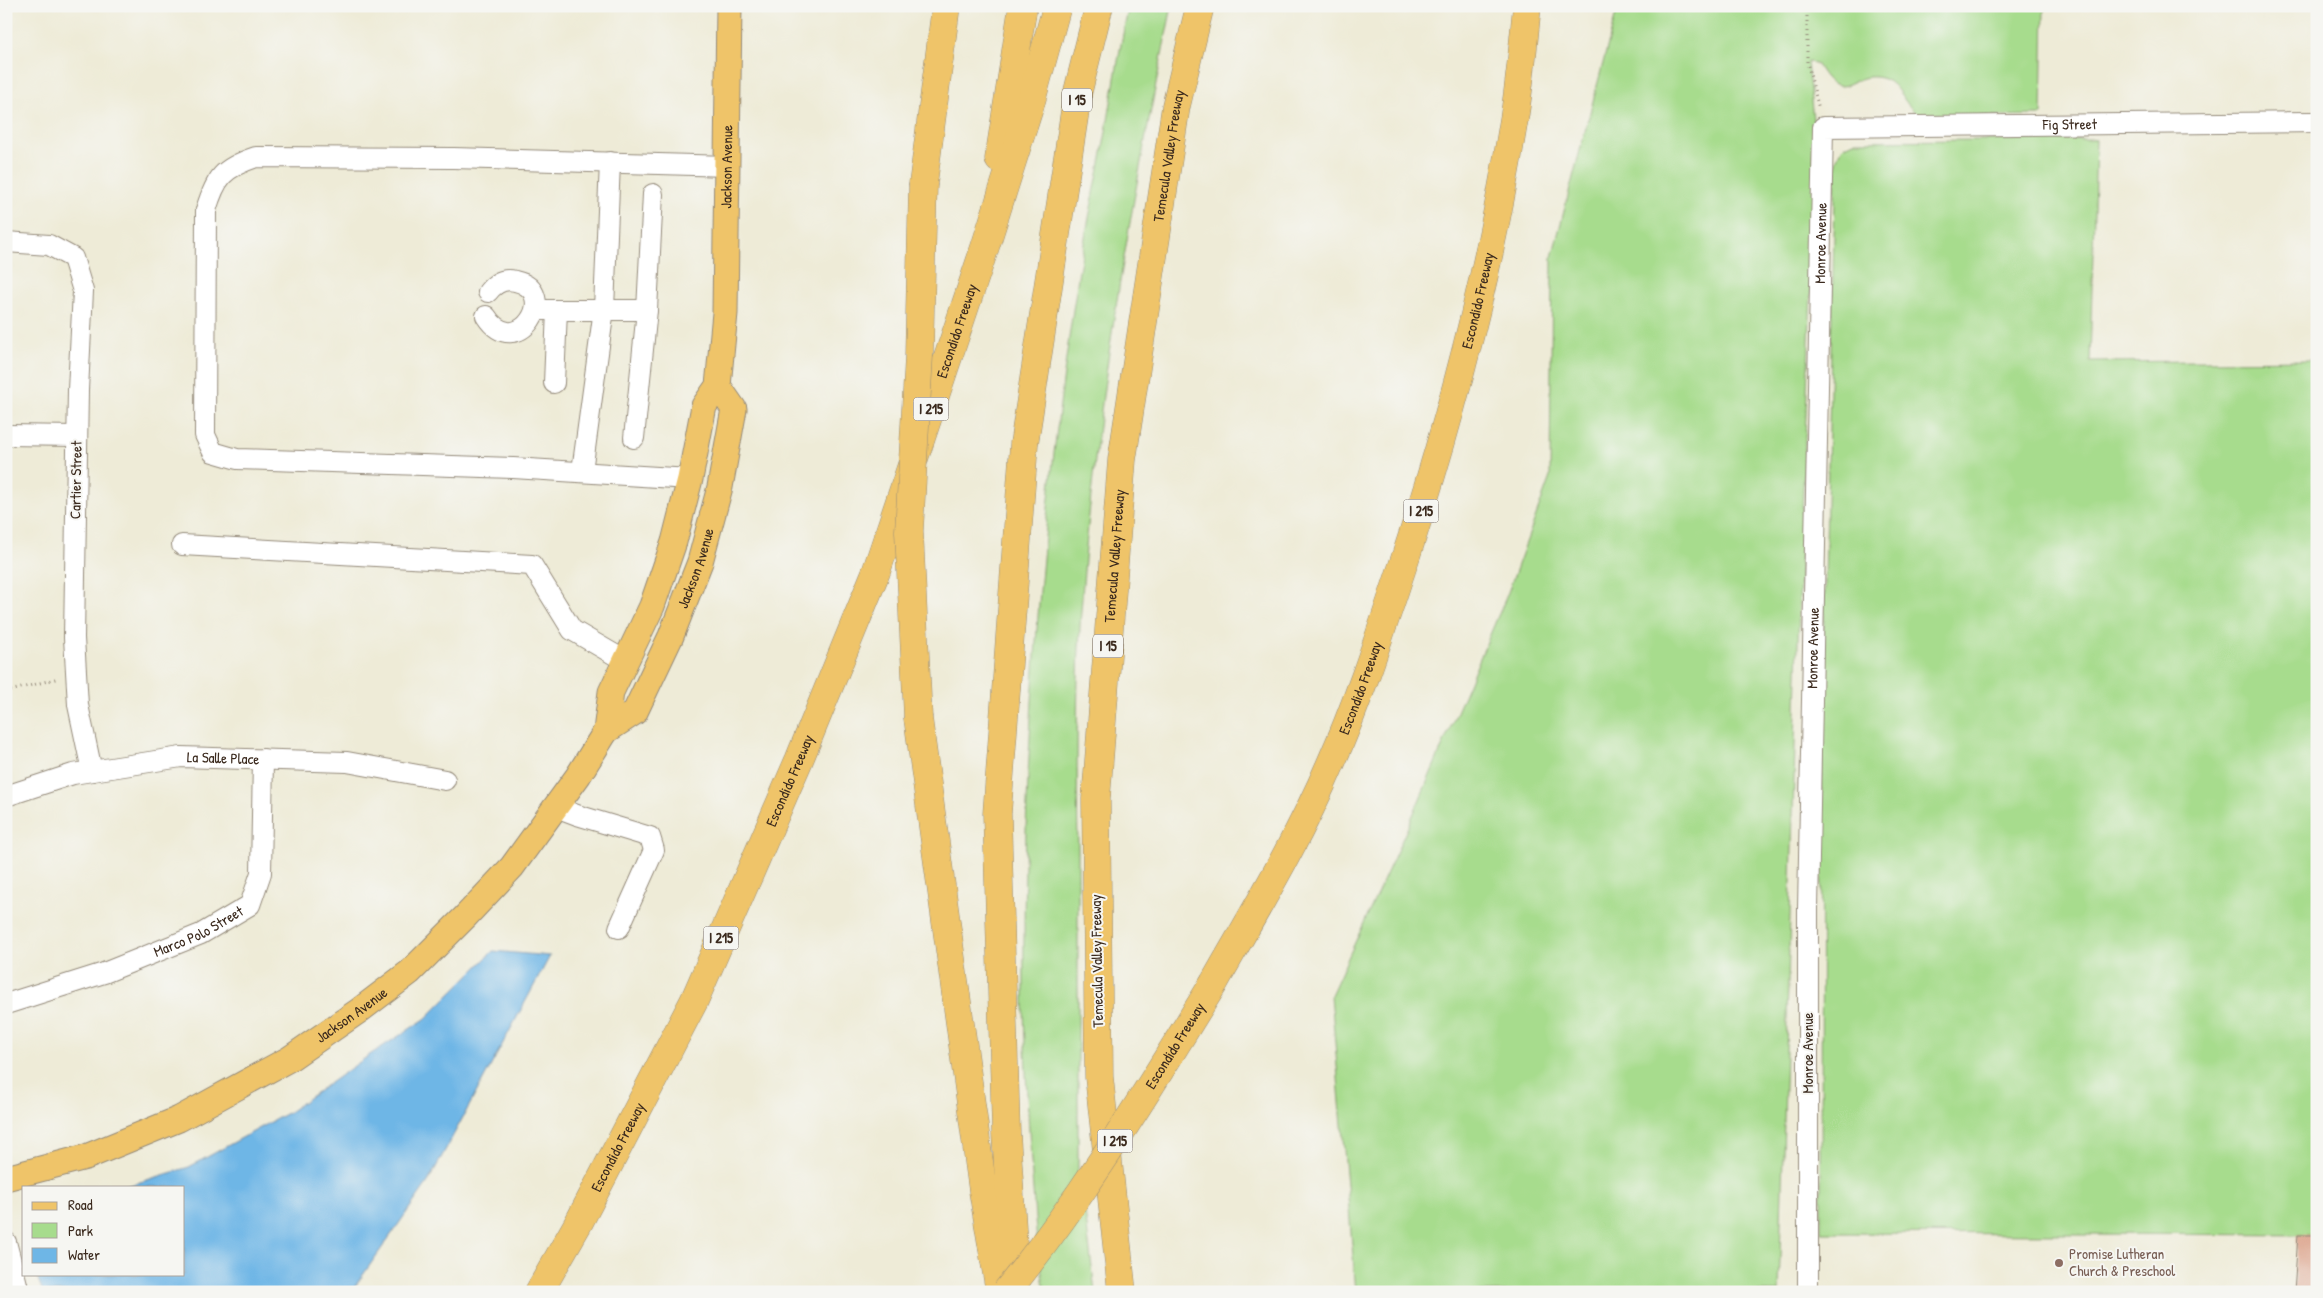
<svg xmlns="http://www.w3.org/2000/svg" width="2323" height="1298" font-family="'Patrick Hand',sans-serif">
<rect width="100%" height="100%" fill="#f6f6f2"/>
<filter id="ink" filterUnits="userSpaceOnUse"><feTurbulence type="fractalNoise" baseFrequency=".02" numOctaves="2"/><feDisplacementMap in="SourceGraphic" scale="10" xChannelSelector="R" yChannelSelector="G"/><feConvolveMatrix kernelMatrix="1 2 1 2 8 2 1 2 1" color-interpolation-filters="sRGB"/></filter>
<filter id="wash" filterUnits="userSpaceOnUse"><feTurbulence type="fractalNoise" baseFrequency=".0096" numOctaves="4" result="noise"/><feDisplacementMap in="SourceGraphic" scale="20" xChannelSelector="R" yChannelSelector="G"/><feGaussianBlur stdDeviation="1.12" result="paint"/><feColorMatrix in="noise" values="0 0 0 0 0 0 0 0 0 0 0 0 0 0 0 0 0 1.4 0 .05"/><feComposite in="paint" operator="in"/></filter>
<g filter="url(#wash)">
<rect width="100%" height="100%" fill="#eeebd7"/>
<!-- green -->
<path fill="#a7dc8d" stroke="#718356" d="M1129,6h43c-43,205 -79,411 -92,620 -4,75 -3,151 -2,227 0,111 0,222 0,334l-41,58c-6,-81 -12,-162 -13,-244 -2,-244 17,-489 55,-730 7,-41 16,-82 24,-123 9,-47 15,-95 26,-142z
M1618,6h426l-2,109 -112,2c-3,-1 -8,-1 -11,-2 -14,-8 -20,-31 -35,-36 -34,-12 -41,32 -68,-16l-9,-1 6,57 2,75 -14,345 -22,753h-423l-25,-297 76,-166 100,-234 43,-118 2,-220z
M2096,139l-6,223 227,-2v875l-496,-2 1,-536 14,-537 7,-13 13,-6z
M1083,1195l12,97h-50l-5,-31z"/>
<!-- water -->
<path fill="#6eb6e6" stroke="#547082" d="M493,951l57,5 -122,226 -77,110h-308l-7,-18h148v-87h-60l65,-20 100,-55 82,-58 54,-35z"/>
<g id="blocks">
<!-- building -->
<path fill="#dda68f" d="M2298,1235h19v57h-23z"/>
</g>
</g>
<g filter="url(#ink)">
<use href="#blocks" fill-opacity="0" stroke="#948a7a" stroke-width="1"/>
<g fill="none" stroke-linecap="round" stroke-linejoin="round">
<!-- minor casing -->
<g stroke="#948a7a" stroke-width="22">
<g id="minor">
<path d="M6,242l43,3 24,13 10,33 -5,99 -4,248 4,67 14,66"/>
<path d="M536,310h111l-13,128"/>
<path d="M647,310l6,-116"/>
<path d="M486,316c31,48 77,-25 29,-35 -11,-3 -20,2 -27,11"/>
<path d="M554,383l3,-73"/>
<path d="M6,435l71,1"/>
<path d="M582,471l22,-162 6,-147"/>
<path d="M690,479l-177,-11 -276,-9 -24,-7 -8,-17 1,-225c10,-33 17,-42 50,-53l197,1 275,8"/>
<path d="M182,545l350,20 40,65 55,32"/>
<path id="s1" d="M6,796l67,-22 108,-17 166,5 98,18"/>
<path d="M556,807l21,8 73,22 4,13 -35,78"/>
<path id="s2" d="M6,1004l98,-31 97,-39 49,-29 11,-32 2,-114"/>
<path d="M6,1242l13,50"/>
<path id="s3" d="M1808,1292v-383l15,-782 494,-5"/>
</g>
</g>
<!-- major casing -->
<g stroke="#948a7a" stroke-width="27">
<g id="major">
<path id="s4" d="M606,731l29,-19 36,-76 29,-74 20,-75 14,-78 -16,-23"/>
<path id="s5" d="M6,1178l80,-21 93,-38 110,-60 71,-49 50,-38 55,-55 47,-50 66,-91 28,-45 5,-39 41,-86 22,-64 16,-63 14,-73 14,-20 7,-73 4,-307"/>
</g>
</g>
<!-- highway casing -->
<g stroke="#948a7a" stroke-width="29">
<g id="highway">
<path d="M999,159l24,-153"/>
<path d="M923,184l23,-178"/>
<path d="M918,718l65,473 17,101"/>
<path id="s6" d="M1214,983c41,-72 84,-143 117,-220 28,-63 49,-129 71,-195 48,-145 87,-292 111,-443 7,-39 10,-79 14,-119"/>
<path id="s7" d="M539,1292l40,-70 115,-221 105,-241 77,-188 109,-325 45,-142 27,-99"/>
<path d="M1016,1292l-10,-159 -9,-319 27,-370 54,-353 21,-85"/>
<path id="s8" d="M1122,1292l-23,-215 -3,-278 26,-339 54,-354 24,-100"/>
</g>
</g>
<!-- path -->
<path stroke="#948a7a" stroke-width="3" stroke-dasharray="1 4" stroke-linecap="butt" d="M1807,6v56l12,47
M6,692l53,-14"/>
<!-- minor -->
<use href="#minor" stroke="#fff" stroke-width="20"/>
<!-- major -->
<use href="#major" stroke="#efc469" stroke-width="25"/>
<!-- highway -->
<use href="#highway" stroke="#efc469" stroke-width="28"/>
<!-- highway-bridge casing -->
<g stroke="#948a7a" stroke-width="29" stroke-linecap="butt">
<g id="highway-bridge">
<path d="M918,718l-9,-187 10,-176 4,-171"/>
<path id="s9" d="M1006,1292c79,-96 142,-203 208,-309"/>
</g>
</g>
<!-- highway-bridge -->
<use href="#highway-bridge" stroke="#efc469" stroke-width="28"/>
</g>
</g>
<!-- markers -->
<circle fill="#8d6e63" stroke="#f6f6f2" stroke-width="2" cx="2059" cy="1263" r="5"/>
<g text-anchor="middle" stroke-width="4" stroke-linejoin="round" paint-order="stroke">
<!-- shield labels -->
<g fill="#f6f6f2" stroke="#73675e" stroke-width="1">
<rect x="1062" y="88.5" width="30" height="23" rx="4"/>
<rect x="913.5" y="397.5" width="35" height="23" rx="4"/>
<rect x="1403.5" y="499.5" width="35" height="23" rx="4"/>
<rect x="1093" y="634.5" width="30" height="23" rx="4"/>
<rect x="703.5" y="926.5" width="35" height="23" rx="4"/>
<rect x="1097.5" y="1129.5" width="35" height="23" rx="4"/>
</g>
<g font-size="14" font-weight="bold" fill="#3b2a1e">
<text x="1077" y="105">I 15</text>
<text x="931" y="414">I 215</text>
<text x="1421" y="516">I 215</text>
<text x="1108" y="651">I 15</text>
<text x="721" y="943">I 215</text>
<text x="1115" y="1146">I 215</text>
</g>
<!-- street labels -->
<g font-size="15" fill="#3b2a1e" stroke="#f6f6f2">
<text dy="5" stroke="none"><textPath href="#s3" startOffset="1412">Fig Street</textPath></text>
<text dy="5" stroke="none"><textPath href="#s8" startOffset="1142">Temecula Valley Freeway</textPath></text>
<text dy="5" stroke="none"><textPath href="#s5" startOffset="1355">Jackson Avenue</textPath></text>
<text dy="5" stroke="none"><textPath href="#s3" startOffset="1049">Monroe Avenue</textPath></text>
<text dy="5" stroke="none"><textPath href="#s6" startOffset="735">Escondido Freeway</textPath></text>
<text dy="5" stroke="none"><textPath href="#s7" startOffset="1050">Escondido Freeway</textPath></text>
<text transform="translate(76 480) rotate(-89)" y="5">Cartier Street</text>
<text dy="5" stroke="none"><textPath href="#s8" startOffset="738">Temecula Valley Freeway</textPath></text>
<text dy="5" stroke="none"><textPath href="#s4" startOffset="191">Jackson Avenue</textPath></text>
<text dy="5" stroke="none"><textPath href="#s3" startOffset="644">Monroe Avenue</textPath></text>
<text dy="5" stroke="none"><textPath href="#s6" startOffset="330">Escondido Freeway</textPath></text>
<text dy="5" stroke="none"><textPath href="#s1" startOffset="222">La Salle Place</textPath></text>
<text dy="5" stroke="none"><textPath href="#s7" startOffset="570">Escondido Freeway</textPath></text>
<text dy="5" stroke="none"><textPath href="#s2" startOffset="206">Marco Polo Street</textPath></text>
<text transform="translate(1097 961) rotate(-91)" y="5">Temecula Valley Freeway</text>
<text dy="5" stroke="none"><textPath href="#s5" startOffset="385">Jackson Avenue</textPath></text>
<text dy="5" stroke="none"><textPath href="#s9" startOffset="299">Escondido Freeway</textPath></text>
<text transform="translate(1808 1053) rotate(-90)" y="5">Monroe Avenue</text>
<text dy="5" stroke="none"><textPath href="#s7" startOffset="165">Escondido Freeway</textPath></text>
</g>
<!-- education labels -->
<g font-size="15" fill="#785e54" stroke="#f6f6f2" text-anchor="start">
<text x="2069" y="1259">Promise Lutheran<tspan x="2069" dy="17">Church &amp; Preschool</tspan></text>
</g>
</g>
<!-- margin -->
<rect width="2323" height="1298" fill="none" stroke="#f6f6f2" stroke-width="25"/>
<!-- legend -->
<rect x="22" y="1186" width="162" height="90" fill="#f6f6f2" stroke="#aba49d"/>
<rect x="32" y="1202" width="25" height="8" fill="#efc469" stroke="#aba49d"/>
<text x="68" y="1210" font-size="15" fill="#3b2a1e">Road</text>
<rect x="32" y="1223" width="25" height="15" fill="#a7dc8d" stroke="#aba49d"/>
<text x="68" y="1236" font-size="15" fill="#3b2a1e">Park</text>
<rect x="32" y="1248" width="25" height="15" fill="#6eb6e6" stroke="#aba49d"/>
<text x="68" y="1260" font-size="15" fill="#3b2a1e">Water</text>
</svg>
